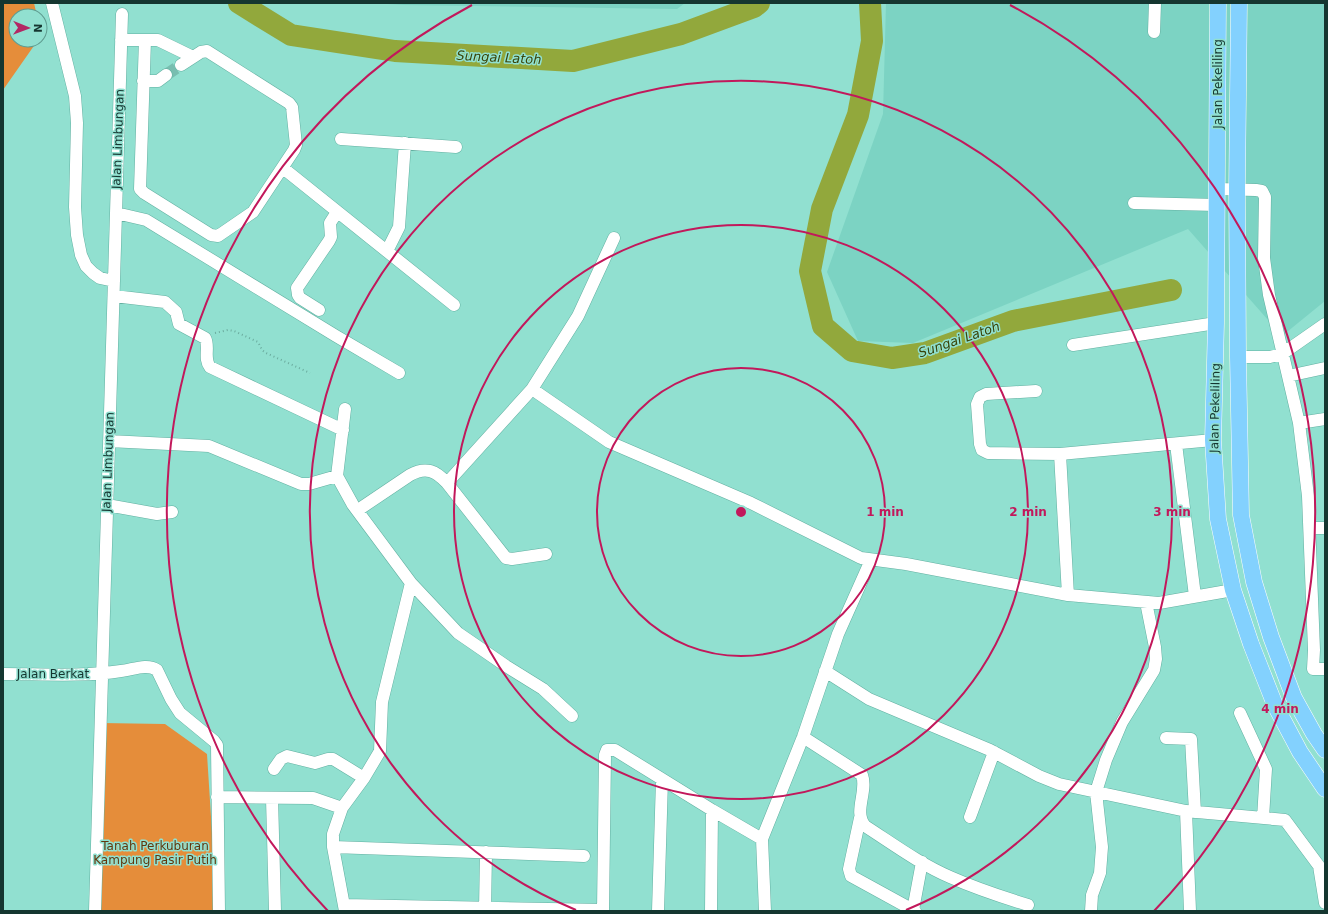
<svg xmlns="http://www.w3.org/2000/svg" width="1328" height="914" font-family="'DejaVu Sans',sans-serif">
<rect width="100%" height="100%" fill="#91e0d0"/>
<!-- built -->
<path fill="#7cd3c3" d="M371,3h314l-8,6 -273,-4z
M886,3h439v298l-43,35 -94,-107 -275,114 -55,-2 -31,-69 56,-158z"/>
<!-- green -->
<path fill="#e58d3a" d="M3,3h31l3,13h-21v24h22l-35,50z
M101,723l64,1 42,30 10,157h-122z"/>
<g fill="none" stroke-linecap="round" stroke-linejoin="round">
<!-- river -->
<path stroke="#92a83c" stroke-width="22" d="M239,3l52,32 104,16 178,10 108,-27 73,-27 5,-4
M870,3l2,38 -14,74 -36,94 -12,62 13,55 29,25 40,7 33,-5 88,-32 158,-31"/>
<!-- minor-tunnel -->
<path stroke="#78beb0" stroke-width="12" stroke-dasharray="12 6" stroke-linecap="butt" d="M166,75l15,-10"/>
<!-- minor casing -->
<g stroke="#62b0a1" stroke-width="13">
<path id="minor" d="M52,3l23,93 2,27 -2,84 2,28 4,20 5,11 7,7 7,5 14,3
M1154,32l1,-29
M121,40h37l35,17
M145,40l-5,149 4,4 67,42 7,1 35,-24 41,-62 2,-5 -4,-38 -3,-4 -82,-52 -6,1 -20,13
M143,81h15l8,-6
M341,139l115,8
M283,168l171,137
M1217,189l39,1 6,1 3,6 -1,61 5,37 30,128 9,73 6,154 -1,19h12
M1134,203l83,2
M116,213l30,7 190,116 63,37
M387,251l12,-24 6,-84
M114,296l51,6 11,10 3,12 26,14c5,9 -2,20 5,29l133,63
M319,310l-19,-12 -2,-3 -1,-7 32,-47 2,-4 -1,-14 7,-11
M1073,345l143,-22
M1238,357h32l12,-3 43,-30
M1288,376l37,-8
M532,389l77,53 142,61 110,55 45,6 162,31 91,8 74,-13
M1036,391l-50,3 -6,3 -3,7 3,40 2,6 6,3 72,1 153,-14
M345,409l-8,67 16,29 58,78 47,50 48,33 37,23 29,27
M1299,423l26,-4
M109,441l100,5 92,38h8l28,-8
M1176,444l19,152
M1060,454l8,141
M447,483l59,75 6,1 34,-5
M107,505l50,9 15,-2
M358,510l52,-35c16,-9 26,-4 37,8l85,-94 46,-73 36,-78
M1310,528h15
M825,671l44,28 121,51 49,26 20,8 127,27 99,9 34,46 6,37
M3,674c39,0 79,3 118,-3 11,-1 26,-8 36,-1l14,29 9,14 34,28 3,4 2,166
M1240,713l26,56 -3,49
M803,737l59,38c6,16 -9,37 3,51 28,18 55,38 85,51 25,11 52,20 78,28
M1166,738l25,1 4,73
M274,769l7,-10 6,-3 28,7 13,-4h5l31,19
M217,797l96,1 29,10
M272,798l3,113
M1186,811l4,100
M970,817l24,-65
M860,818l-11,51 2,7 62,34
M333,847l251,9
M344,905l259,5
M95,911l27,-897
M345,911l-12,-64v-13l9,-26 22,-30 16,-27 2,-49 29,-119
M485,911l1,-59
M603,911l2,-156 2,-5h8l97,60 50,29
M658,911l4,-131
M711,911l1,-101
M765,911l-3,-72 41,-102 35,-103 33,-74
M915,911l-2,-1 9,-48
M1091,911l1,-16 8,-22 2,-26 -6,-55 10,-32 16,-38 32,-52 2,-11 -1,-12 -9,-45"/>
</g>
<!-- major casing -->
<g stroke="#fff" stroke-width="17">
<path id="major" d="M1218,3l-2,320 -3,117 5,79 15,71 18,54 24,61 25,47 25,37
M1239,3l-2,186 1,168 3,158 13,67 17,55 23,61 20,36 11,16"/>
</g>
<!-- path -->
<path stroke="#6bac9f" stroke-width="2" stroke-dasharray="1 3" stroke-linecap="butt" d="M215,333l13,-3 6,1 24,11 4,8 4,3 44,20"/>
<!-- minor -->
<use href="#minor" stroke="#fff" stroke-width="12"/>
<!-- major -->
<use href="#major" stroke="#83d1fe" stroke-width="16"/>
</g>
<!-- distance rings -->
<g fill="none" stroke="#c2185b" stroke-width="2">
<circle cx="741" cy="512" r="144"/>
<circle cx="741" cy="512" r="287"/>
<path d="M576 910A431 431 0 1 1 906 910"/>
<path d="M328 911A574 574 0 0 1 472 5M1010 5A574 574 0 0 1 1154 911"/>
</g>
<g text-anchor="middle" stroke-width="3" stroke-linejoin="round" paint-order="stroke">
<!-- street labels -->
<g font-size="12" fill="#153630" stroke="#91e0d0">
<text transform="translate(1218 84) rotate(-90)" y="4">Jalan Pekeliling</text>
<text transform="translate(118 139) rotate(-88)" y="4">Jalan Limbungan</text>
<text transform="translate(1215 408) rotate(-89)" y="4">Jalan Pekeliling</text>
<text transform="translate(108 462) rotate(-88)" y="4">Jalan Limbungan</text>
<text x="53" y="678">Jalan Berkat</text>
</g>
<!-- park labels -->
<g font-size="12" fill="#61370e" stroke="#91e0d0">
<text x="155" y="850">Tanah Perkuburan<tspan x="155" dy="14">Kampung Pasir Putih</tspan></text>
</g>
<!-- water labels -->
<g font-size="13" font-style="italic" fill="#394409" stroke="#91e0d0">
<text transform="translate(499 57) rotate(3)" y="5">Sungai Latoh</text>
<text transform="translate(959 339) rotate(-19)" y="5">Sungai Latoh</text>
</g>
</g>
<circle cx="741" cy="512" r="6" fill="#c2185b" stroke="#91e0d0" stroke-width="2"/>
<g font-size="12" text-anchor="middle" font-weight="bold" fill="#c2185b" stroke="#91e0d0" stroke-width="3" stroke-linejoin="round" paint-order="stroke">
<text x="885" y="516">1 min</text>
<text x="1028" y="516">2 min</text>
<text x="1172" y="516">3 min</text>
<text x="1280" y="713">4 min</text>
</g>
<!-- border -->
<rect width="1328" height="914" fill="none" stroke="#153630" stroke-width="8"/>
<!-- north arrow -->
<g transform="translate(28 28) rotate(91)"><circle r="19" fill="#91e0d0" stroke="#5f9c90"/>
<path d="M0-3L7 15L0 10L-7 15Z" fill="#b32864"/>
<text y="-6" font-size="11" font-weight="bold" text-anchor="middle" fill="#153630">N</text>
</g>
</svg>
